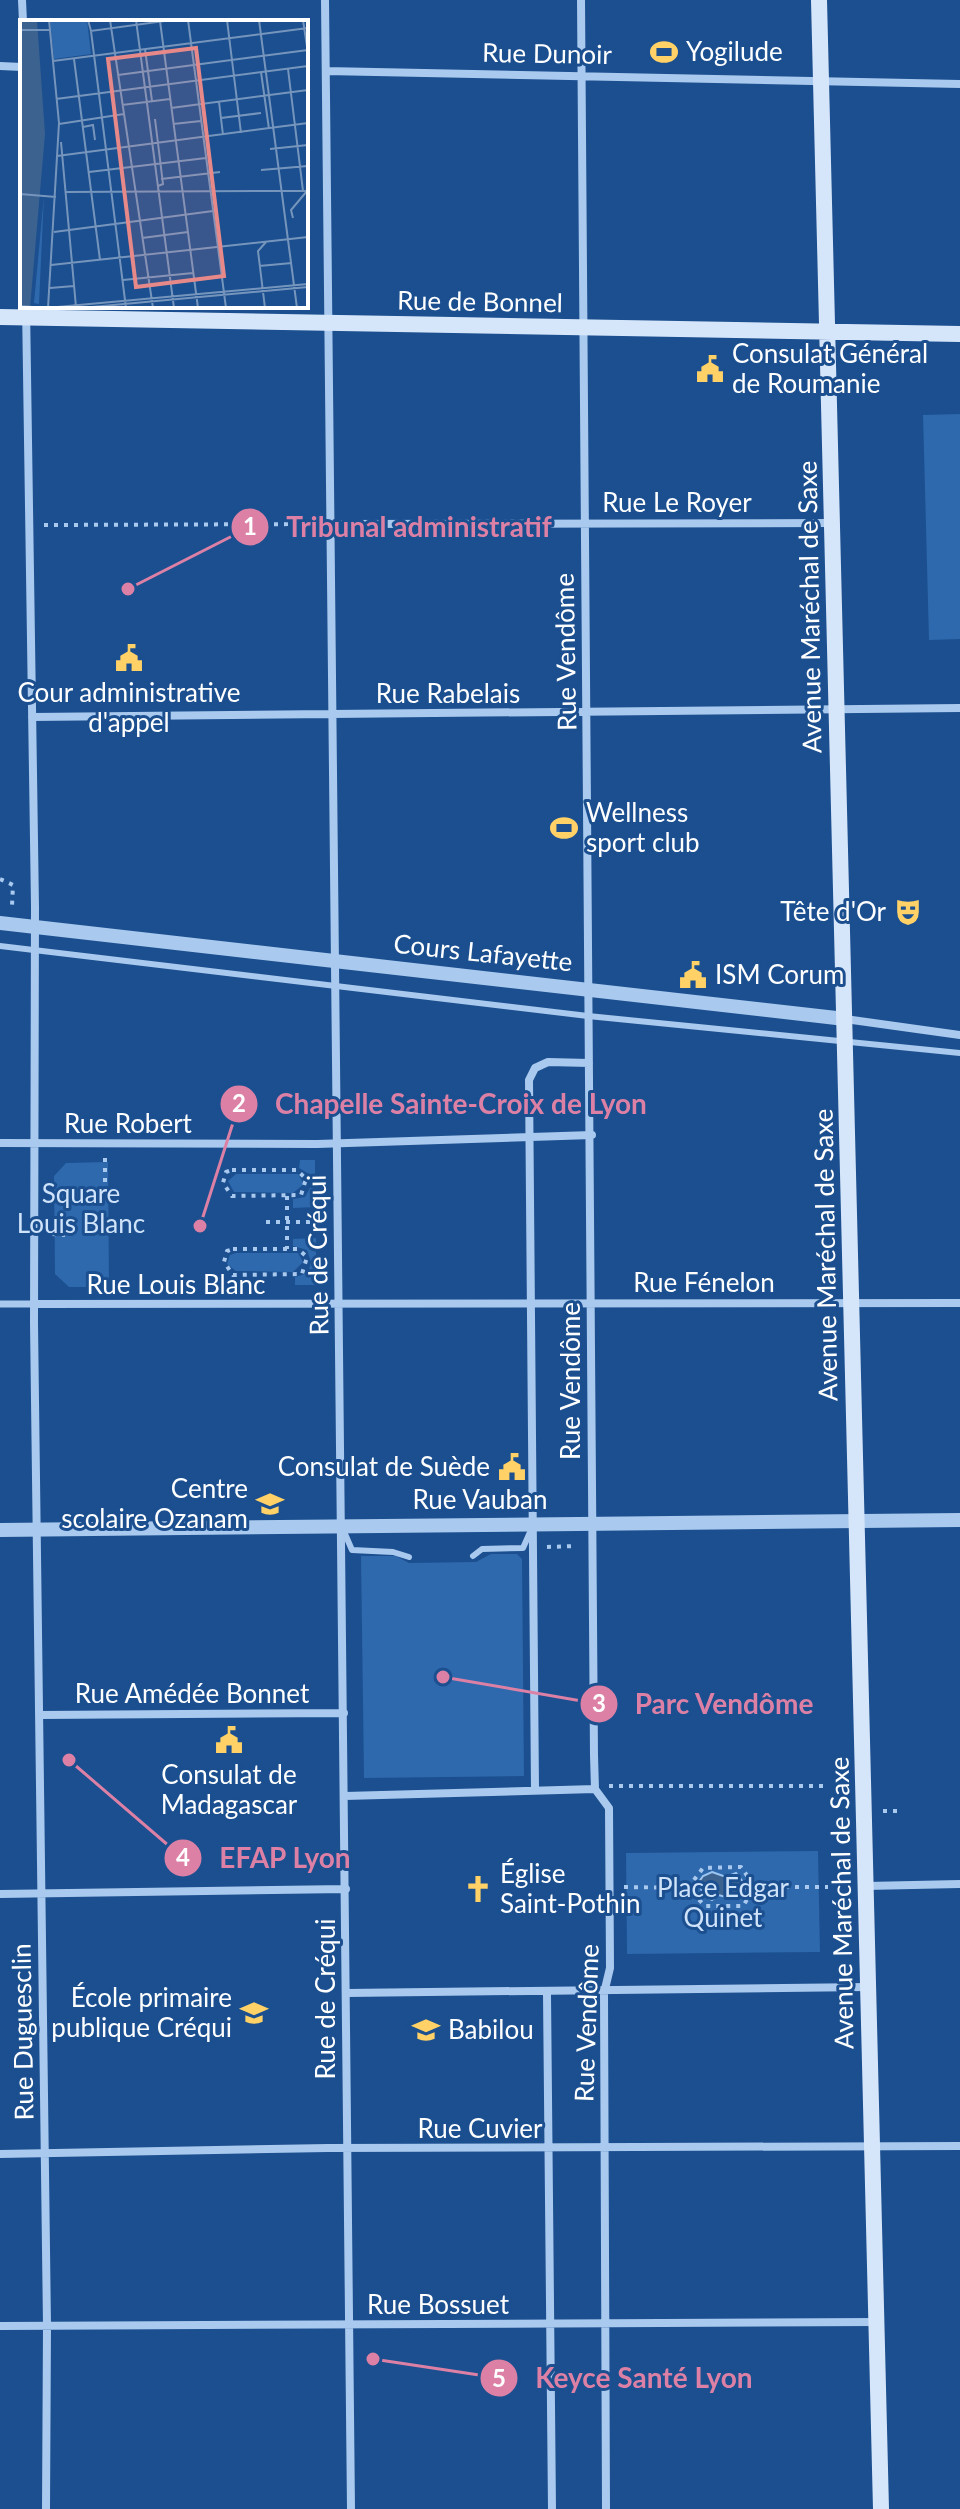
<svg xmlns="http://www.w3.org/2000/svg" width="960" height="2509" font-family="Lato,sans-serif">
<rect width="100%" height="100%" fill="#1b4f8f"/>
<!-- green -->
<path fill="#2e69ad" d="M960,414v225l-31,1 -6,-225z
M300,1160h15v47l-22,1v-9l12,-2 7,-13 -3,-10 -10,-6z
M108,1162l1,125h-40l-14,-13 -1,-98 12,-13z
M236,1174h62l6,10 -11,9 -59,-1 -6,-11z
M316,1238v47h-21v-8l13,-4 3,-11 -4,-12 -14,-4v-7z
M236,1253h62l5,9 -10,10 -57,-1 -9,-7 3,-9z
M491,1554h26l5,5 2,217 -160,2 -3,-222h35l13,7 67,-1z
M818,1851l2,101 -193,2 -1,-101z"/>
<!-- water -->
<path fill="#3c6290" stroke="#9cc4f0" stroke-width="2" d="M712,1872l14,5 10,-4 10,13 -4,9 -10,4 -13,-4 -7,5 -9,-5 -4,-13 4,-6z"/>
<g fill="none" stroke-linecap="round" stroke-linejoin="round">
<!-- path -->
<path stroke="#a9c9ee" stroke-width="4" stroke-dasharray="4 6" stroke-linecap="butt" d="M44,525l275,-1
M0,879l13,6 -1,21
M105,1158v28
M232,1170h65l9,9 -5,16 -69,1 -9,-13 3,-11z
M287,1196v53
M266,1222h57
M52,1234l13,1
M233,1249h65l9,8 -5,17 -69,1 -9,-13 3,-11z
M547,1547l30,-1
M609,1786h216
M883,1811h15
M624,1887l64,1 17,18h38l12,-19
M755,1887h73
M688,1888l15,-20 38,-1 14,20"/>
<!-- service -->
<path stroke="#a9c9ee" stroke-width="6" d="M0,946l588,70 372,37
M342,1527l10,23 41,2 16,5
M473,1556l9,-7 41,-1 8,-18"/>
<!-- pedestrian -->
<path stroke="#a9c9ee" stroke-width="7" d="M0,1304h34"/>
<!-- minor -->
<path stroke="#a9c9ee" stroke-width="8" d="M22,0l1,22
M325,0l26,2509
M581,0l13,1755 1,34 14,19 1,160 -6,25 2,516
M0,66l22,1
M326,71l634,13
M26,306l9,601 -1,416 13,1003 -1,183
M330,524l502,-1
M32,717l928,-9
M845,1019l115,16
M0,1143l317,1 275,-9
M34,1304l926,-1
M40,1715l304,-2
M535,1790l-6,-710 6,-12 13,-6 41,1
M345,1796l250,-7
M866,1886l94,-2
M0,1894l346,-5
M347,1993l521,-6
M547,1994l5,515
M0,2154l328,-6 632,-2
M0,2326l877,-4"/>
<!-- tertiary -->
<path stroke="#a9c9ee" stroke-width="14" d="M0,923l845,96
M0,1530l960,-10"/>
<!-- secondary -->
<path stroke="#d6e6fa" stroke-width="16" d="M819,0l62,2509
M0,317l960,17"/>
</g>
<!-- icons -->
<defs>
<g id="stadium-bare" transform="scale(2.16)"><path d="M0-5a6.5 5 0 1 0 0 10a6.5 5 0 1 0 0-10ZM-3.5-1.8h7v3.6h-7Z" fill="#ffd166" stroke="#1b4f8f" stroke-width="2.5" paint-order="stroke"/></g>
<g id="civic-bare" transform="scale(2.16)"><path d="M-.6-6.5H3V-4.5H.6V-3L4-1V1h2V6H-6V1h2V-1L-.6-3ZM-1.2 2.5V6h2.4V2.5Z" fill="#ffd166" stroke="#1b4f8f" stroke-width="2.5" paint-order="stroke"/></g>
<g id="theatre-bare" transform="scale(2.16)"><path d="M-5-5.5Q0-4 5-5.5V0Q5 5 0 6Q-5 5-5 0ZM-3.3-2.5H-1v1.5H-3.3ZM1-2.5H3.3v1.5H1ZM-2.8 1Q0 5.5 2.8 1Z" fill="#ffd166" stroke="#1b4f8f" stroke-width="2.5" paint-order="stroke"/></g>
<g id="school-bare" transform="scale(2.16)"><path d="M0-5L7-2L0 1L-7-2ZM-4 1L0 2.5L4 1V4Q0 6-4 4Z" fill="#ffd166" stroke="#1b4f8f" stroke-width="2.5" paint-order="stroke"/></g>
<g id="church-bare" transform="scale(2.16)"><path d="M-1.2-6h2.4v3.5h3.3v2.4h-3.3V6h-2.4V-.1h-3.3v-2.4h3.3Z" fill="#ffd166" stroke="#1b4f8f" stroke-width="2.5" paint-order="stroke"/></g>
</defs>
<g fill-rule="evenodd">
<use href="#stadium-bare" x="664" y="52"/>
<use href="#civic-bare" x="710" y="369"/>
<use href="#civic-bare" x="129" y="658"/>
<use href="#stadium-bare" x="564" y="828"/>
<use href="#theatre-bare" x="908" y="912"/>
<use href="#civic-bare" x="693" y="975"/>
<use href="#civic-bare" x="512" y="1467"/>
<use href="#school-bare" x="270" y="1504"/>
<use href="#civic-bare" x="229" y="1740"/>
<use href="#church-bare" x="478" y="1889"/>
<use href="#school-bare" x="254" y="2013"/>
<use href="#school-bare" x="426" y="2030"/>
</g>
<g text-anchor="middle" stroke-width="6" stroke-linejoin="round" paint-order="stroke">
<!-- poi labels -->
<g font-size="26" fill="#fff" stroke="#1b4f8f" text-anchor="start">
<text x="686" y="61">Yogilude</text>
<text x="732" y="363">Consulat Général<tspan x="732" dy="30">de Roumanie</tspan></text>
<text x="129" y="702" text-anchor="middle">Cour administrative<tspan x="129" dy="30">d'appel</tspan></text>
<text x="586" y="822">Wellness<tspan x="586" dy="30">sport club</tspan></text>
<text x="886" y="921" text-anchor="end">Tête d'Or</text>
<text x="715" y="984">ISM Corum</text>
<text x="490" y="1476" text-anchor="end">Consulat de Suède</text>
<text x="248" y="1498" text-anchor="end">Centre<tspan x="248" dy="30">scolaire Ozanam</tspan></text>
<text x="229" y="1784" text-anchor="middle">Consulat de<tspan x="229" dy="30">Madagascar</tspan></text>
<text x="500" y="1883">Église<tspan x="500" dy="30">Saint-Pothin</tspan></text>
<text x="232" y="2007" text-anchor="end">École primaire<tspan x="232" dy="30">publique Créqui</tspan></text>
<text x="448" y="2039">Babilou</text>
</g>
<!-- street labels -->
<g font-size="26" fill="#fff" stroke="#1b4f8f">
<text transform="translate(547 54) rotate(1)" y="9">Rue Dunoir</text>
<text transform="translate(480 302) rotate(1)" y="9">Rue de Bonnel</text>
<text x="677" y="512">Rue Le Royer</text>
<text transform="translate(810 607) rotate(-91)" y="9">Avenue Maréchal de Saxe</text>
<text transform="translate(566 652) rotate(-91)" y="9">Rue Vendôme</text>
<text x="448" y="703">Rue Rabelais</text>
<text transform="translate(483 953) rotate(6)" y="9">Cours Lafayette</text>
<text x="128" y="1133">Rue Robert</text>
<text transform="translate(318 1255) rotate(-91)" y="9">Rue de Créqui</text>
<text transform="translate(826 1255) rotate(-91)" y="9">Avenue Maréchal de Saxe</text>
<text x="704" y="1292">Rue Fénelon</text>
<text x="176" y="1294">Rue Louis Blanc</text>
<text transform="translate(571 1381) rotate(-90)" y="9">Rue Vendôme</text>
<text x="480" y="1509">Rue Vauban</text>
<text x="192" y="1703">Rue Amédée Bonnet</text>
<text transform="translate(842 1903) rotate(-91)" y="9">Avenue Maréchal de Saxe</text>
<text transform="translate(326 1999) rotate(-90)" y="9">Rue de Créqui</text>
<text transform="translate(587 2023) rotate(-88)" y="9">Rue Vendôme</text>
<text transform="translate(23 2032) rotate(-91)" y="9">Rue Duguesclin</text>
<text x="480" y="2138">Rue Cuvier</text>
<text x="438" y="2314">Rue Bossuet</text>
</g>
<!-- park labels -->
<g font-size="26" fill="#cfe3fa" stroke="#1b4f8f">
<text x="81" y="1203">Square<tspan x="81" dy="30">Louis Blanc</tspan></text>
<text x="723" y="1897">Place Edgar<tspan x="723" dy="30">Quinet</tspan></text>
</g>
</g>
<!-- overview -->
<g transform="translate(20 20)">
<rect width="288" height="288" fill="#1b4f8f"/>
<path d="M30,0h37l4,34 -37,5zM24,175l-5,109 -5,-1z" fill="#2e69ad"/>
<path d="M0,0h17l8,114 -15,174h-10z" fill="#3c6290"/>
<path fill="none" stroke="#7695bc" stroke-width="2" d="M68,0l3,11 81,-11M90,0l43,288M116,0l38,288M168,0l38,288M207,0l14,113M239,0l38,288M283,0l5,33M140,1l38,287M0,10h30M71,11l35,277M125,29l7,52M54,39l26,201M33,41l255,-33M268,49l15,122M241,52l8,57M98,55l190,-25M36,79l252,-33M199,82l4,33M102,85l48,-6M151,88l137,-18M201,98l40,-5M135,99l8,65 -5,2M39,104l65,-10M153,104l28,-3M63,107l10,-2 2,15M41,122l15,165M250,129l38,-4M37,136l251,-33M241,150l47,-4M69,152l117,-14M141,159l59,-7M260,171h28M45,172l215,-1M0,174l36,3M273,198l-2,-8 16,-19M34,212l159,-21M122,218l46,-6M31,245l257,-28M239,246l33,-3M103,260l70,-7M30,268l24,-2M0,286l26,2M26,288l262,-24M28,288l11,-185 -10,-103M61,288l227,-21M245,288l-7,-57 8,-9"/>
<path fill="#e88989" fill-opacity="0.15" stroke="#e88989" stroke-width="4" d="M176,28l28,228 -88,11 -28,-228z"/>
<rect width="288" height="288" fill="none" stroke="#fff" stroke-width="4"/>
</g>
<!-- callouts -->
<path fill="none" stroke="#dd80a5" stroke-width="3" d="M128 589L250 527M200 1226L239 1104M443 1677L599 1704M69 1760L183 1858M373 2359L499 2378"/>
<g fill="#dd80a5" stroke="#1b4f8f" stroke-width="3">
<circle cx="128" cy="589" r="8"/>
<circle cx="200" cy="1226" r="8"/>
<circle cx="443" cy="1677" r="8"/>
<circle cx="69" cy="1760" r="8"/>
<circle cx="373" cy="2359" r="8"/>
<circle cx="250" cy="527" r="20"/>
<circle cx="239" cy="1104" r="20"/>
<circle cx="599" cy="1704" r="20"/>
<circle cx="183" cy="1858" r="20"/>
<circle cx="499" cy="2378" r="20"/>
</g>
<g font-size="24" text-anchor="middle" font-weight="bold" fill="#fff">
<text x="250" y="535">1</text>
<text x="239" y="1112">2</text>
<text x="599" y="1712">3</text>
<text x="183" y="1866">4</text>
<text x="499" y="2387">5</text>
</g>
<g font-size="28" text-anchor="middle" font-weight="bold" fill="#dd80a5" stroke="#1b4f8f" stroke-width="6" stroke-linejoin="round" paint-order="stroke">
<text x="419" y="537">Tribunal administratif</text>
<text x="461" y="1114">Chapelle Sainte-Croix de Lyon</text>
<text x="724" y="1714">Parc Vendôme</text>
<text x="285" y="1868">EFAP Lyon</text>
<text x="644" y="2388">Keyce Santé Lyon</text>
</g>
</svg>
